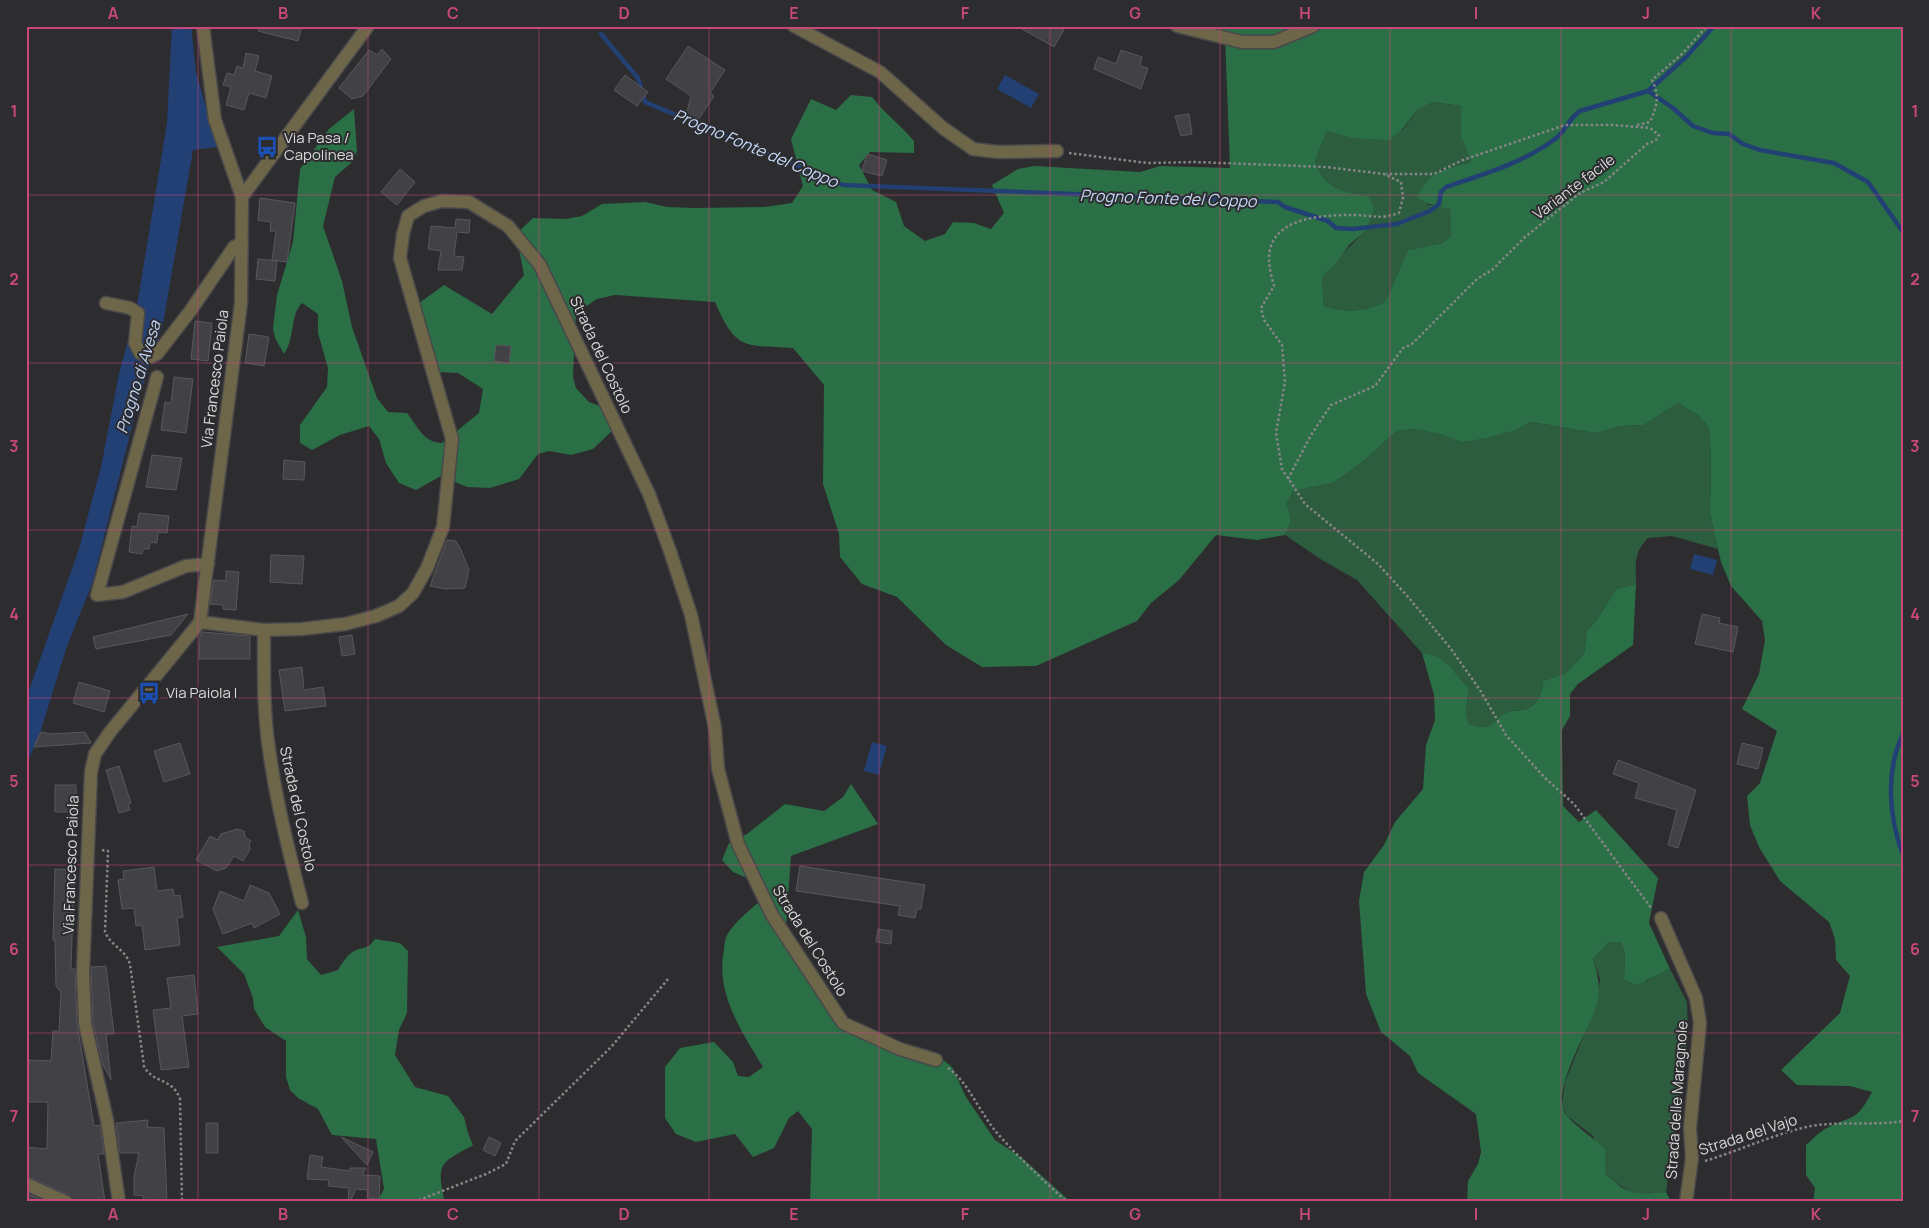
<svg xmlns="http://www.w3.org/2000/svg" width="1929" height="1228" font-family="Manrope,sans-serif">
<rect width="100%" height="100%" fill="#2d2c2f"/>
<!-- green -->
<path fill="#2c5d3f" d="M1433,102l29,4 -1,31 10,25 -32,8 -12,35h14l10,5v25l-8,8 -35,7 -23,52c-23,10 -37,11 -61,4l-2,-29c15,-15 27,-32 44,-46l2,-35c-28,-6 -41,-6 -53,-35l12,-30 24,7 51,-7 15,-21z
M1678,403l21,13 10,12 2,32 -1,53 8,36 -46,-13 -24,2c-15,15 -12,27 -12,46l-20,5 -20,32 -9,9 -3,24 -18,19 -23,8c-1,13 -6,27 -21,29 -4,1 -8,0 -12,1 -20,7 -13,23 -41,13l-3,-12 3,-24c-18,-16 -20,-33 -47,-35l-65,-73 -35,-20 -37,-25 6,-14 -4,-18 6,-12 40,-8 27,-19 37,-33 17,-2 26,5 21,8 23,-3 30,-8 17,-9 64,11 27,-7 22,-1z
M1609,942h12l4,12 -1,25 23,2 10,-7 13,-5 17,33 1,36 -22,154 -31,3 -21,-14 -9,-8 -12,-37 -26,-20 -5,-11 3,-23 32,-79 3,-24 -7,-20z"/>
<!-- forest -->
<path fill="#2a6f46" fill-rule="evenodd" d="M1191,26h712v1176h-90l2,-14 -9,-13v-30c6,-5 12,-12 19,-16 27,-15 30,-5 47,-37l-22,-6 -53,-1 -16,-15 59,-57 10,-37 -14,-16 -1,-21 -6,-17 -49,-41 -21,-34 -9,-22 -3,-29 13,-13 17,-52 -35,-22 17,-35 6,-34 -3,-19 -31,-35 -10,-24 -11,-49 1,-53 -2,-32 -10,-12 -21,-13 -34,22 -22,1 -27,7 -64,-11 -17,9 -30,8 -23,3 -21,-8 -26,-5 -17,2 -37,33 -27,19 -40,8 -6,12 4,18 -6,14 -28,5 -41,-5 -37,45 -28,23 -14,18 -101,45 -54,1 -36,-22 -49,-48 -35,-13 -22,-27 -1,-23 -16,-50 1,-99 -31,-37c-49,-3 -57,3 -78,-46l-100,-7 -18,4 -21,14 -3,64 3,11 13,14 21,8 5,18 -22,21 -22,6 -22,-4 -11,3 -19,25 -29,9 -23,-1 -26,-11 -25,14 -17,-7 -13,-20 -7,-24 -10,-13 -29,9 -28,15 -12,-7v-18l27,-38 1,-19 -10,-35v-19l-16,-11c-13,14 -6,33 -18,51l-9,-16 -2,-10 4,-33 16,-53 7,-73 29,-40 25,-20 3,42 -6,12 -16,14 -12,49 19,55 10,46 25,71 11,14 19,1c11,13 15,29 35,30l37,-30 4,-24 -25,-16 -20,-1 -18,-18 -4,-17 -1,-31 29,-21 48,29 32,-39 -8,-41 17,-16 32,1 17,-3 20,-12 43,-2 22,5 28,1 70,-1 27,-4 11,-17 -12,-47 20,-40 25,11 15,-15 21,2c12,16 29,28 42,44v12l-44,-1 -11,13 13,25 24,12 8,24 21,15 20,-7 8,-12 21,1 17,6 13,-16 -12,-28 26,-16 16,-3 106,6 20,-6 70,2 -5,-132zM1433,102l28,4v31l10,25c-28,7 -40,8 -54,35 14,11 19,6 34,13v25l-8,8 -35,7 -23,52c-23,10 -37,11 -61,4l-2,-29 15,-15 13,-18 16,-13 8,-23 -6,-12c-28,-6 -42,-6 -53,-35l12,-30 24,7 38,2 12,-9 16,-21z
M1636,584l-3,61 -55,39 -8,10v22l-8,14 1,76 16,16 17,-12 62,68 -9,45 21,46c-12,4 -22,12 -34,16l-12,-6 1,-25 -4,-12h-12l-16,17c5,16 8,29 4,45 -7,26 -49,88 -30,112 10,12 27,21 38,34v23c24,23 30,22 61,19l5,10h-204l1,-21 10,-17 3,-12 -5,-38 -58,-41 -8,-17 -29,-24 -15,-38 -7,-93 5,-29 20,-27 11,-23 28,-33 3,-44 9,-25 -1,-25 -12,-42c27,2 29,19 47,35l-3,24 3,12c28,10 21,-6 41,-13 4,-1 8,0 12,-1 15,-2 20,-16 21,-29l23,-8 18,-19 3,-24 9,-9 20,-32z
M851,784l27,40 -87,32 -5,72 57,88 23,17 72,23 14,11 14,30 29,43 27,18 49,44h-261l2,-73 -14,-18 -9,7 -15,30 -21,9 -18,-23 -39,8 -20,-8 -11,-16v-51l15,-19 34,-6 19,20 5,14 11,1 14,-10c-21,-35 -48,-74 -39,-117 0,-4 1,-11 3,-15 9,-15 27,-29 41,-40l-4,-10 -31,-13 -11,-12 7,-17 18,-9 38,-30 39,7 19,-14z
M298,910l8,27 1,22 14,16 17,-5c4,-7 9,-15 16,-19 11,-5 13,-1 21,-12l25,4 8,8 -1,62 -8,17 -4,25 20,32 33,9 16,21 4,16 5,12c-31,18 -37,16 -29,54l-5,3h-62l7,-13 -8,-50 -44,-4 -14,-26 -20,-11 -8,-8 -4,-13v-36l-21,-14 -11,-18 -1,-11 -9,-24 -27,-27 62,-11z"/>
<!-- water -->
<path fill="#234074" d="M172,26h19l5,46 21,75 -24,3 -30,174 -23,71 -48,189 -25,62 -26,84 -15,36v-67l53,-150 22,-82 18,-93 18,-68 30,-183z
M1005,75l34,19 -8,14 -34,-19z
M1694,554l23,6 -4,15 -23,-6z
M872,742l15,4 -8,29 -15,-4z"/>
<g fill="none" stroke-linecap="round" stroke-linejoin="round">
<!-- stream -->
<path stroke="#234074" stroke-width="4.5" d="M601,34l37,44 7,24 198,83 435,17 7,5 43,14 8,7 17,1 44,-5 33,-13 9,-7 2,-12 5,-5c38,-13 77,-24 109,-48 10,-7 14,-21 25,-28l68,-20 38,-34 28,-31
M1648,91l25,17 20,18 20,7 16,1 14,10 17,6 74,13 34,19 35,50
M1903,734c-18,37 -14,84 0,121"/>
</g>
<!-- building -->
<path fill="#424145" stroke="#58575b" d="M259,26h43l-4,15 -40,-10z
M1017,26h49l-12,21z
M688,46l37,24 -15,23 4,3 -18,27 -11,-3 6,-24 -25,-17z
M382,49l9,10 -28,37 -11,3 -13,-11 30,-38 8,5z
M1121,50l21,7 -2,9 8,2 -7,21 -47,-20 4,-12 18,7z
M246,53l13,3 -4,15 17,5 -6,22 -17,-5 -5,17 -18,-5 5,-18 -8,-2 4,-12 7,2 3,-9 6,2z
M625,75l23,17 -11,14 -23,-16z
M1189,114l3,20 -11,2 -6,-20z
M867,154l20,6 -5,16 -20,-5z
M400,169l15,13 -18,23 -16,-13z
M260,198l35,5 -8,59 -15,-2 4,-29h-6l1,-9 -13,-2z
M456,219l14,1 -1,13 -12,-1 -3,24 10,1 -2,13h-24l3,-19 -13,-2 3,-23 24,2z
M258,259l19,2 -2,20 -19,-2z
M195,321l17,2 -4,38 -17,-2z
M249,334l20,3 -5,29 -19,-3z
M496,345l15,1 -2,17 -15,-2z
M174,377l19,2 -7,54 -25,-3 4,-28 6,1z
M152,455l30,3 -6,32 -30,-3z
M284,460l21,2 -1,18 -21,-1z
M139,513l30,3 -2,17 -9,-1 -1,11 -7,-1 -1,7h-6l-1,5 -13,-2 3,-26 5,1z
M447,540l9,1 5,9 8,20 -4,18 -20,1 -15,-3z
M271,555l33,1 -2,28 -32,-2z
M226,571l13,1 -3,38 -13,-1v-4l-13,-1 4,-24 12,1z
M188,614l-17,21 -75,14 -3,-12z
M1702,614l18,4 -1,5 19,4 -5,25 -38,-8z
M202,632l48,4v23h-51l1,-24z
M352,635l3,19 -13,2 -3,-19z
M302,667l2,23 19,-3 3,19 -41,5 -6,-41z
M79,682l31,9 -6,21 -31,-9z
M41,732l11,2 33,-2 6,11 -57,4z
M180,743l10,31 -26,8 -10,-31z
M1742,743l21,5 -5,21 -21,-5z
M1618,760l78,30 -18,58 -10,-3 9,-35 -42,-12 4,-15 -26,-9z
M119,766l12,37 -3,1 2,6 -11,3 -13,-43z
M55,785h21v27h-21z
M237,829l7,2 1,6 6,4 -2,3 1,5 -7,12 -9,-5 -8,12 -9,3 -21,-11 14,-24 8,4 3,-6z
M800,866l125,19 -4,24h-4l-2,9 -17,-3 2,-9 -104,-15z
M154,867l3,24 16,-2 1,7 6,-1 3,22 -6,1 3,27 -35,5 -3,-25 -6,1 -2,-18 -12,1 -4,-29 6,-1 -1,-8z
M55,869l19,1 -3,99h4l2,55 17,102 6,-1 4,29h-6l7,48h-31l-5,-7 -43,-19v-29l21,2 1,-47h-22v-37h3v-5l22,1 2,-30h6l2,-39 -5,-6 -1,-46h-2z
M250,885l19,8 11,21 -26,14 -2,-5 -29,11 -10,-25 7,-18 24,10z
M878,929l14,2 -1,13 -15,-2z
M106,966l8,68h-8l5,46 -8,-15 -10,-42 -2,-56z
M194,975l4,39 -16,2 7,51 -28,3 -8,-60 18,-2 -4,-30z
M148,1120l-1,7 17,1 3,74h-24l1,-6 -10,-1v-18l5,-24h-19l-4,-30z
M206,1123h12v30h-12z
M341,1137l32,15 -6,13z
M489,1137l12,6 -6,13 -12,-6z
M310,1155l13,2 -2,10 29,4v-3h16l-4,7 18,1 -1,23 -12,-1 1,-8 -12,-1 -6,13h-2l1,-14 -21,-2 1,-6 -22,-1z
M26,1193l20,9h-20z"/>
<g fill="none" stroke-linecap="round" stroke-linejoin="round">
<!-- minor casing -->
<g stroke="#49484b" stroke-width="15">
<path id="minor" d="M794,26l86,46 63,56 30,21 25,3 59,-1
M1177,26l65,16h32l39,-16
M242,197l126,-171
M106,303l24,5 8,5 -3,30 5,10 10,4 7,-3 34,-44 43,-63 8,-4
M157,377l-60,218 26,-3 63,-26 22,-2
M200,622l64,8 38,-1 43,-5 31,-8 23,-10 14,-13 14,-25 16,-41 9,-88 -52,-181 3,-24 5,-18 16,-10 18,-5 27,1 39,24 32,39 109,229 21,57 21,64 24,113 3,41 20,75 34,71 71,108 57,26 36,11
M264,630c0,40 -1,80 5,119 7,52 20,103 33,154
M1661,918l35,80 4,25 -10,105 2,30 -6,44
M26,1184l40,18
M119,1202l-12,-82 -22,-96 -2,-52 8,-200 4,-18 15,-22 90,-110 41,-319 1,-106 -27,-77 -12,-94"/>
</g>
<!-- path -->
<path stroke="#878688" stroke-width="2.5" stroke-dasharray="2.5 2.5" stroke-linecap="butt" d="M1637,125l13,-3c7,-16 10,-26 2,-42l31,-27 24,-27
M1069,153l78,10 48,-1 131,5 58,7 17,8 2,16 -4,15c-21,7 -25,2 -46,2 -31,0 -85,2 -84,45 0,8 3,18 5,26l-13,22 3,12 18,25 3,37 -9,51 6,36 23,35 73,60 31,34 42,51 29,41 26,45 39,43 29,26 77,104
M1288,479l23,-44 20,-30 44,-19 28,-38 9,-4 65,-65 15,-9 33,-33 55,-44 24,-11 43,-38 9,-4 3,-5 -9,-7 -37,-3h-48l-102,35 -29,14h-48
M102,850l6,1 -3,81c6,14 20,17 25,32l14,102c9,18 28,11 36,33l2,103
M948,1068c19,12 33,47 50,66 21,24 45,46 69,68
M1705,1161c36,-11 69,-27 106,-35 30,-5 61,0 92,-5
M414,1202l72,-28 20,-10 9,-23 97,-95 56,-67"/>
<!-- minor -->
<use href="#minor" stroke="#6e6649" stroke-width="12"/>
</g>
<!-- grid -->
<path fill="none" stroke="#c8487b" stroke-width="1" stroke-opacity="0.55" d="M198,26v1176M368,26v1176M539,26v1176M709,26v1176M879,26v1176M1050,26v1176M1220,26v1176M1390,26v1176M1561,26v1176M1731,26v1176M26,195h1877M26,363h1877M26,530h1877M26,698h1877M26,865h1877M26,1033h1877"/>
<!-- icons -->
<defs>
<g id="bus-bare" transform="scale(1.725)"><path d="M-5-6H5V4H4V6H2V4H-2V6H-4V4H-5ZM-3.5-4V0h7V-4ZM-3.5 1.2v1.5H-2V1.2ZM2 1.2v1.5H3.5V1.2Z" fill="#1a4fb4" stroke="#2d2c2f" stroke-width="2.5" paint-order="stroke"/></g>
</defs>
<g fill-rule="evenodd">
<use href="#bus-bare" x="267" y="147"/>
<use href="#bus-bare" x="149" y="693"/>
</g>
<g text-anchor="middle" stroke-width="4" stroke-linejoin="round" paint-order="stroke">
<!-- poi labels -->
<g font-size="15" fill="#dad9db" stroke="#2d2c2f" text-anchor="start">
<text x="284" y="143">Via Pasa /<tspan x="284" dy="17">Capolinea</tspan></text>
<text x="166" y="698">Via Paiola I</text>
</g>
<!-- street labels -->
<g font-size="15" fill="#dad9db" stroke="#2d2c2f">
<text transform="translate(1574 187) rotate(-37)" y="5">Variante facile</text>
<text transform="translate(601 355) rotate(65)" y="5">Strada del Costolo</text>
<text transform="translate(215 379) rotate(-83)" y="5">Via Francesco Paiola</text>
<text transform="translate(298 809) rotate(78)" y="5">Strada del Costolo</text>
<text transform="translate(71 865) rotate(-88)" y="5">Via Francesco Paiola</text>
<text transform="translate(810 941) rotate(58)" y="5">Strada del Costolo</text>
<text transform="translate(1677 1100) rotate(-86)" y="5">Strada delle Maragnole</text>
<text transform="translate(1748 1135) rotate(-18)" y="5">Strada del Vajo</text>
</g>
<!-- water labels -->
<g font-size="16" font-style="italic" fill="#c5d9fa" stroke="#2d2c2f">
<text transform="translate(756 148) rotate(23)" y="6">Progno Fonte del Coppo</text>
<text transform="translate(1168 198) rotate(2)" y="6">Progno Fonte del Coppo</text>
<text transform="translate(138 377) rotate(-73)" y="6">Progno di Avesa</text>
</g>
</g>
<!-- border -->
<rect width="1929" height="1228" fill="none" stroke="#2d2c2f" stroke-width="55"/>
<rect x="28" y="28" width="1874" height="1172" fill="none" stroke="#c8487b" stroke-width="2"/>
<g font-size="16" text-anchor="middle" font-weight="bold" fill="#c8487b">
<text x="113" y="19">A</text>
<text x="283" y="19">B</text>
<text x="453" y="19">C</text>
<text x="624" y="19">D</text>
<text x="794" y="19">E</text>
<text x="965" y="19">F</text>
<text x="1135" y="19">G</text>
<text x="1305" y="19">H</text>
<text x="1476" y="19">I</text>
<text x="1646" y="19">J</text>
<text x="1816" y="19">K</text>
<text x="14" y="117">1</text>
<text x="1915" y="117">1</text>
<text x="14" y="285">2</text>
<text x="1915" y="285">2</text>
<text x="14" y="452">3</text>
<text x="1915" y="452">3</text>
<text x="14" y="620">4</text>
<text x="1915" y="620">4</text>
<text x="14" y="787">5</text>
<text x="1915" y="787">5</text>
<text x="14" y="955">6</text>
<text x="1915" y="955">6</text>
<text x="14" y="1122">7</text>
<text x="1915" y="1122">7</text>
<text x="113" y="1220">A</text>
<text x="283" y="1220">B</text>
<text x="453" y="1220">C</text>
<text x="624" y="1220">D</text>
<text x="794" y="1220">E</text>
<text x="965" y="1220">F</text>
<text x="1135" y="1220">G</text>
<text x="1305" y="1220">H</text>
<text x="1476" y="1220">I</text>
<text x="1646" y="1220">J</text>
<text x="1816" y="1220">K</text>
</g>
</svg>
